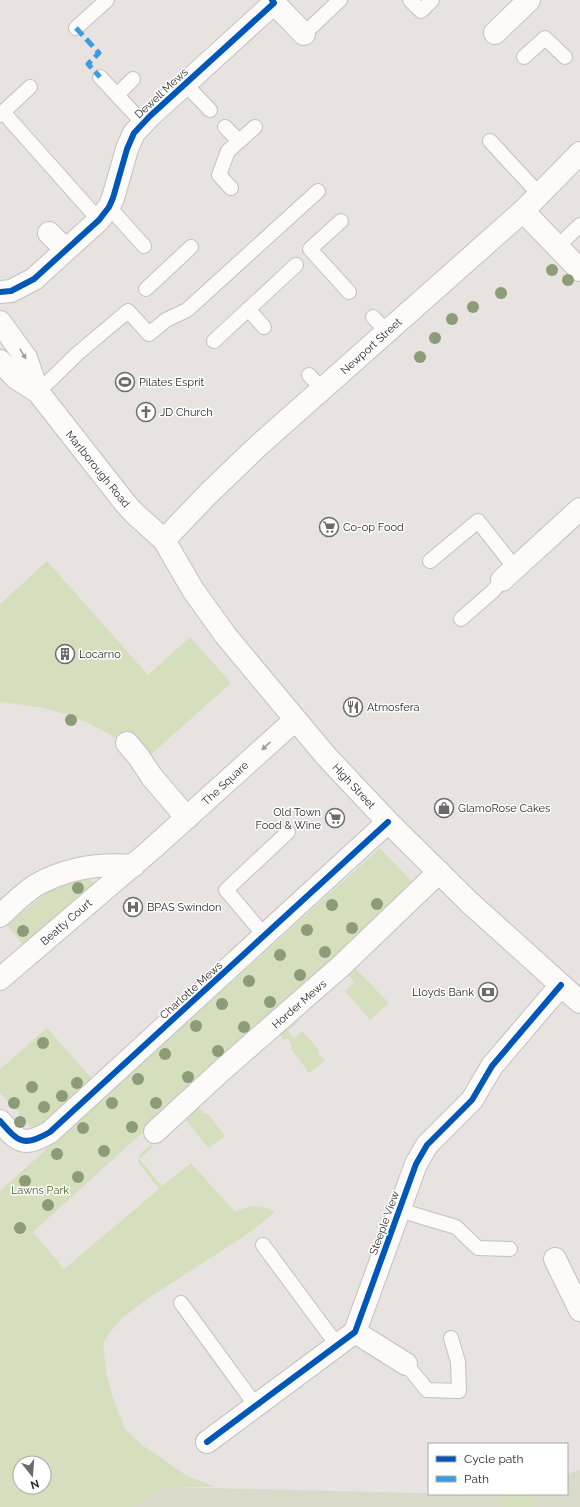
<svg xmlns="http://www.w3.org/2000/svg" width="580" height="1507" font-family="Raleway,sans-serif">
<rect width="100%" height="100%" fill="#e8e3e1"/>
<!-- green -->
<path fill="#d5dfbd" fill-rule="evenodd" d="M47,561l101,114 42,-38 41,46 -84,75c-29,-20 -61,-39 -95,-48 -17,-4 -35,-6 -52,-8v-98z
M380,848l35,37 -382,347 31,37 95,-80 -21,-27c-1,-8 8,-13 14,-18l1,3 -14,12 23,27 29,-23 44,49c15,-7 25,-8 40,0l-23,19 -102,66 -28,21 -11,13 -8,12 3,29 7,26 12,31 16,15 46,32 28,11h-48l13,20h-180v-316zM20,1463h24v24h-24z
M88,879l7,4 -3,4 -68,59 -17,-21 40,-33 24,-10z
M355,968l34,35 -19,17 -25,-29 9,-9 -6,-7z
M299,1021l-11,10 6,7 8,-7 17,19 -1,3 7,8 -16,12 -18,-24 1,-4 -4,-6h-5l-5,-7 16,-10z
M47,1028l48,54 -58,48 -7,-4 -30,-33v-24z
M200,1102l-1,5 5,7h4l17,22 -17,12 -22,-28 -14,11z
M497,1494h38l1,13h-35z"/>
<!-- cemetery -->
<path fill="#d9daca" d="M580,1470v37h-44l-1,-13h32v-20z
M167,1487l330,8 4,12h-369z"/>
<g fill="none" stroke-linecap="round" stroke-linejoin="round">
<!-- lane casing -->
<g stroke="#c2c1c1" stroke-width="16">
<path id="lane" d="M410,0l11,11 11,-11
M76,28l31,-28
M304,34l36,-34
M524,57l21,-19 20,19
M100,77l43,46
M185,84l25,26
M117,95l16,-16
M3,112l96,108
M0,115l30,-28
M225,127l14,14
M490,141l49,53
M231,188l-12,-13 9,-24 27,-24
M109,207l35,39
M341,221l-31,28 39,43
M558,246l22,-21
M146,289l45,-42
M248,309l16,18
M373,317l14,15
M214,341l82,-76
M309,375l13,14
M38,392l39,-38 51,-43 21,23 17,-14 21,-10 131,-119
M430,561l48,-40 37,47
M461,619l32,-28 9,-11
M265,936l-39,-46 62,-58
M399,1210l57,17 22,21 32,1
M263,1245l74,100
M181,1303l75,103
M406,1364l21,26 32,1 -1,-29 -7,-24"/>
</g>
<!-- street casing -->
<g stroke="#c2c1c1" stroke-width="24">
<path id="street" d="M274,3l30,31
M495,33l34,-33
M523,211l57,59
M49,233l17,17
M0,292l11,-1 23,-12 65,-59 10,-13 4,-9 14,-49 7,-16 16,-17 124,-113 -2,-3
M502,580l78,-71
M127,743l11,13 14,21 35,41
M0,916c12,-11 24,-24 38,-32 29,-16 62,-21 95,-18
M0,979l153,-131 142,-128
M0,1121c19,22 24,26 50,11l338,-310
M155,1132l66,-61 120,-105 98,-94
M555,1259l25,51
M355,1332l51,32
M207,1442l148,-110 61,-168 11,-19 45,-45 20,-34 69,-81"/>
</g>
<!-- secondary casing -->
<g stroke="#c2c1c1" stroke-width="24">
<path id="secondary" d="M0,322l26,36 12,34
M0,361l16,17 22,14 87,111 9,10 30,27 29,50 33,46 100,120 62,66 81,80 111,100
M164,540l44,-46 50,-48 265,-235 57,-58"/>
</g>
<!-- lane -->
<use href="#lane" stroke="#fcfbfa" stroke-width="14"/>
<!-- street -->
<use href="#street" stroke="#fcfbfa" stroke-width="22"/>
<!-- secondary -->
<use href="#secondary" stroke="#fcfbfa" stroke-width="22"/>
<!-- quiet -->
<path stroke="#3d9ce1" stroke-width="5" stroke-dasharray="10 5" stroke-linecap="butt" d="M76,28l23,25 -11,11 12,13"/>
<!-- cycleway casing -->
<g stroke="#fff" stroke-width="8">
<path id="cycleway" d="M0,292l11,-1 23,-12 65,-59 10,-13 4,-9 14,-49 7,-16 16,-17 124,-113 -2,-3
M0,1121c19,22 24,26 50,11l338,-310
M207,1442l148,-110 61,-168 11,-19 45,-45 20,-34 69,-81"/>
</g>
<!-- cycleway -->
<use href="#cycleway" stroke="#0057b8" stroke-width="6"/>
</g>
<!-- trees -->
<g fill="#8c9b78">
<circle cx="552" cy="270" r="6"/>
<circle cx="568" cy="280" r="6"/>
<circle cx="501" cy="293" r="6"/>
<circle cx="473" cy="307" r="6"/>
<circle cx="452" cy="319" r="6"/>
<circle cx="435" cy="338" r="6"/>
<circle cx="420" cy="357" r="6"/>
<circle cx="71" cy="720" r="6"/>
<circle cx="78" cy="888" r="6"/>
<circle cx="377" cy="904" r="6"/>
<circle cx="332" cy="905" r="6"/>
<circle cx="352" cy="928" r="6"/>
<circle cx="307" cy="930" r="6"/>
<circle cx="23" cy="931" r="6"/>
<circle cx="325" cy="952" r="6"/>
<circle cx="280" cy="955" r="6"/>
<circle cx="300" cy="975" r="6"/>
<circle cx="249" cy="981" r="6"/>
<circle cx="270" cy="1002" r="6"/>
<circle cx="222" cy="1004" r="6"/>
<circle cx="196" cy="1026" r="6"/>
<circle cx="244" cy="1027" r="6"/>
<circle cx="43" cy="1043" r="6"/>
<circle cx="218" cy="1051" r="6"/>
<circle cx="165" cy="1054" r="6"/>
<circle cx="188" cy="1077" r="6"/>
<circle cx="138" cy="1079" r="6"/>
<circle cx="77" cy="1083" r="6"/>
<circle cx="32" cy="1087" r="6"/>
<circle cx="62" cy="1096" r="6"/>
<circle cx="14" cy="1103" r="6"/>
<circle cx="112" cy="1103" r="6"/>
<circle cx="156" cy="1103" r="6"/>
<circle cx="44" cy="1107" r="6"/>
<circle cx="20" cy="1122" r="6"/>
<circle cx="132" cy="1127" r="6"/>
<circle cx="83" cy="1128" r="6"/>
<circle cx="104" cy="1151" r="6"/>
<circle cx="57" cy="1154" r="6"/>
<circle cx="78" cy="1177" r="6"/>
<circle cx="25" cy="1181" r="6"/>
<circle cx="48" cy="1205" r="6"/>
<circle cx="20" cy="1228" r="6"/>
</g>
<!-- one-way arrows -->
<defs><path id="oneway-solid" d="M-6-.8H1V-3.2L6.5 0L1 3.2V.8H-6Z"/></defs>
<g fill="#9e9d9c">
<use href="#oneway-solid" transform="translate(23 354) rotate(58)"/>
<use href="#oneway-solid" transform="translate(266 746) rotate(137)"/>
</g>
<!-- icons -->
<defs>
<g id="stadium-ring" transform="scale(1)"><circle r="9.5" fill="#fff" stroke="#6c6b6a" stroke-width="1.5"/><path d="M0-5a6.5 5 0 1 0 0 10a6.5 5 0 1 0 0-10ZM-3.5-1.8h7v3.6h-7Z" fill="#6c6b6a"/></g>
<g id="church-ring" transform="scale(1)"><circle r="9.5" fill="#fff" stroke="#6c6b6a" stroke-width="1.5"/><path d="M-1.2-6h2.4v3.5h3.3v2.4h-3.3V6h-2.4V-.1h-3.3v-2.4h3.3Z" fill="#6c6b6a"/></g>
<g id="supermarket-ring" transform="scale(1)"><circle r="9.5" fill="#fff" stroke="#6c6b6a" stroke-width="1.5"/><path d="M-6-5.5h2.5l.6 2H6L4.5 2H-2.5L-4.4-4H-6ZM-1.5 3.2a1.3 1.3 0 1 0 .1 0ZM3 3.2a1.3 1.3 0 1 0 .1 0Z" fill="#6c6b6a"/></g>
<g id="building-ring" transform="scale(1)"><circle r="9.5" fill="#fff" stroke="#6c6b6a" stroke-width="1.5"/><path d="M-4-6H4V6H1V3H-1V6H-4ZM-2.5-4.3h1.7v1.8h-1.7ZM.8-4.3h1.7v1.8H.8ZM-2.5-1h1.7V.8h-1.7ZM.8-1h1.7V.8H.8Z" fill="#6c6b6a"/></g>
<g id="restaurant-ring" transform="scale(1)"><circle r="9.5" fill="#fff" stroke="#6c6b6a" stroke-width="1.5"/><path d="M-5-6h1v4h1v-4h1v4h1v-4h1v5L-1.5 .5V6h-2V.5L-5-1ZM5-6V6H3V1.5H1.5Q1.5-4 5-6Z" fill="#6c6b6a"/></g>
<g id="shop-ring" transform="scale(1)"><circle r="9.5" fill="#fff" stroke="#6c6b6a" stroke-width="1.5"/><path d="M-5-2.5h2.3a2.7 3.5 0 0 1 5.4 0H5L5.5 6h-11ZM-1.5-2.5h3a1.5 2.3 0 0 0-3 0Z" fill="#6c6b6a"/></g>
<g id="hospital-ring" transform="scale(1)"><circle r="9.5" fill="#fff" stroke="#6c6b6a" stroke-width="1.5"/><path d="M-5-5h3v3.5h4V-5h3V5h-3V1.5h-4V5h-3Z" fill="#6c6b6a"/></g>
<g id="bank-ring" transform="scale(1)"><circle r="9.5" fill="#fff" stroke="#6c6b6a" stroke-width="1.5"/><path d="M-6-4H6V4H-6ZM0-2.3a2.3 2.3 0 1 0 0 4.6a2.3 2.3 0 1 0 0-4.6Z" fill="#6c6b6a"/></g>
</defs>
<g fill-rule="evenodd">
<use href="#stadium-ring" x="125" y="382"/>
<use href="#church-ring" x="146" y="412"/>
<use href="#supermarket-ring" x="329" y="527"/>
<use href="#building-ring" x="65" y="654"/>
<use href="#restaurant-ring" x="353" y="707"/>
<use href="#shop-ring" x="444" y="808"/>
<use href="#supermarket-ring" x="335" y="818"/>
<use href="#hospital-ring" x="133" y="907"/>
<use href="#bank-ring" x="488" y="992"/>
</g>
<g text-anchor="middle" stroke-width="3" stroke-linejoin="round" paint-order="stroke">
<!-- street labels -->
<g font-size="11" fill="#2a2a2a" stroke="#fff">
<text transform="translate(161 93) rotate(-43)" y="4">Dewell Mews</text>
<text transform="translate(371 346) rotate(-42)" y="4">Newport Street</text>
<text transform="translate(98 469) rotate(51)" y="4">Marlborough Road</text>
<text transform="translate(225 783) rotate(-43)" y="4">The Square</text>
<text transform="translate(354 786) rotate(47)" y="4">High Street</text>
<text transform="translate(66 922) rotate(-41)" y="4">Beatty Court</text>
<text transform="translate(191 990) rotate(-42)" y="4">Charlotte Mews</text>
<text transform="translate(299 1004) rotate(-41)" y="4">Horder Mews</text>
<text transform="translate(384 1223) rotate(-70)" y="4">Steeple View</text>
</g>
<!-- poi labels -->
<g font-size="11" fill="#2a2a2a" stroke="#fff" text-anchor="start">
<text x="139" y="386">Pilates Esprit</text>
<text x="160" y="416">JD Church</text>
<text x="343" y="531">Co-op Food</text>
<text x="79" y="658">Locarno</text>
<text x="367" y="711">Atmosfera</text>
<text x="458" y="812">GlamoRose Cakes</text>
<text x="321" y="816" text-anchor="end">Old Town<tspan x="321" dy="13">Food &amp; Wine</tspan></text>
<text x="147" y="911">BPAS Swindon</text>
<text x="474" y="996" text-anchor="end">Lloyds Bank</text>
</g>
<!-- park labels -->
<g font-size="11" fill="#406022" stroke="#fff">
<text x="40" y="1194">Lawns Park</text>
</g>
</g>
<!-- legend -->
<rect x="428" y="1443" width="140" height="52" fill="#ffffff" stroke="#aaaaaa"/>
<rect x="436" y="1456" width="20" height="6" fill="#0057b8" stroke="#aaaaaa"/>
<text x="464" y="1463" font-size="12" fill="#2a2a2a">Cycle path</text>
<rect x="436" y="1476" width="20" height="6" fill="#3d9ce1" stroke="#aaaaaa"/>
<text x="464" y="1483" font-size="12" fill="#2a2a2a">Path</text>
<!-- north arrow -->
<g transform="translate(32 1475) rotate(163)"><circle r="19" fill="#ffffff" stroke="#aaaaaa"/>
<path d="M0-3L7 15L0 10L-7 15Z" fill="#6c6b6a"/>
<text y="-6" font-size="11" font-weight="bold" text-anchor="middle" fill="#2a2a2a">N</text>
</g>
</svg>
